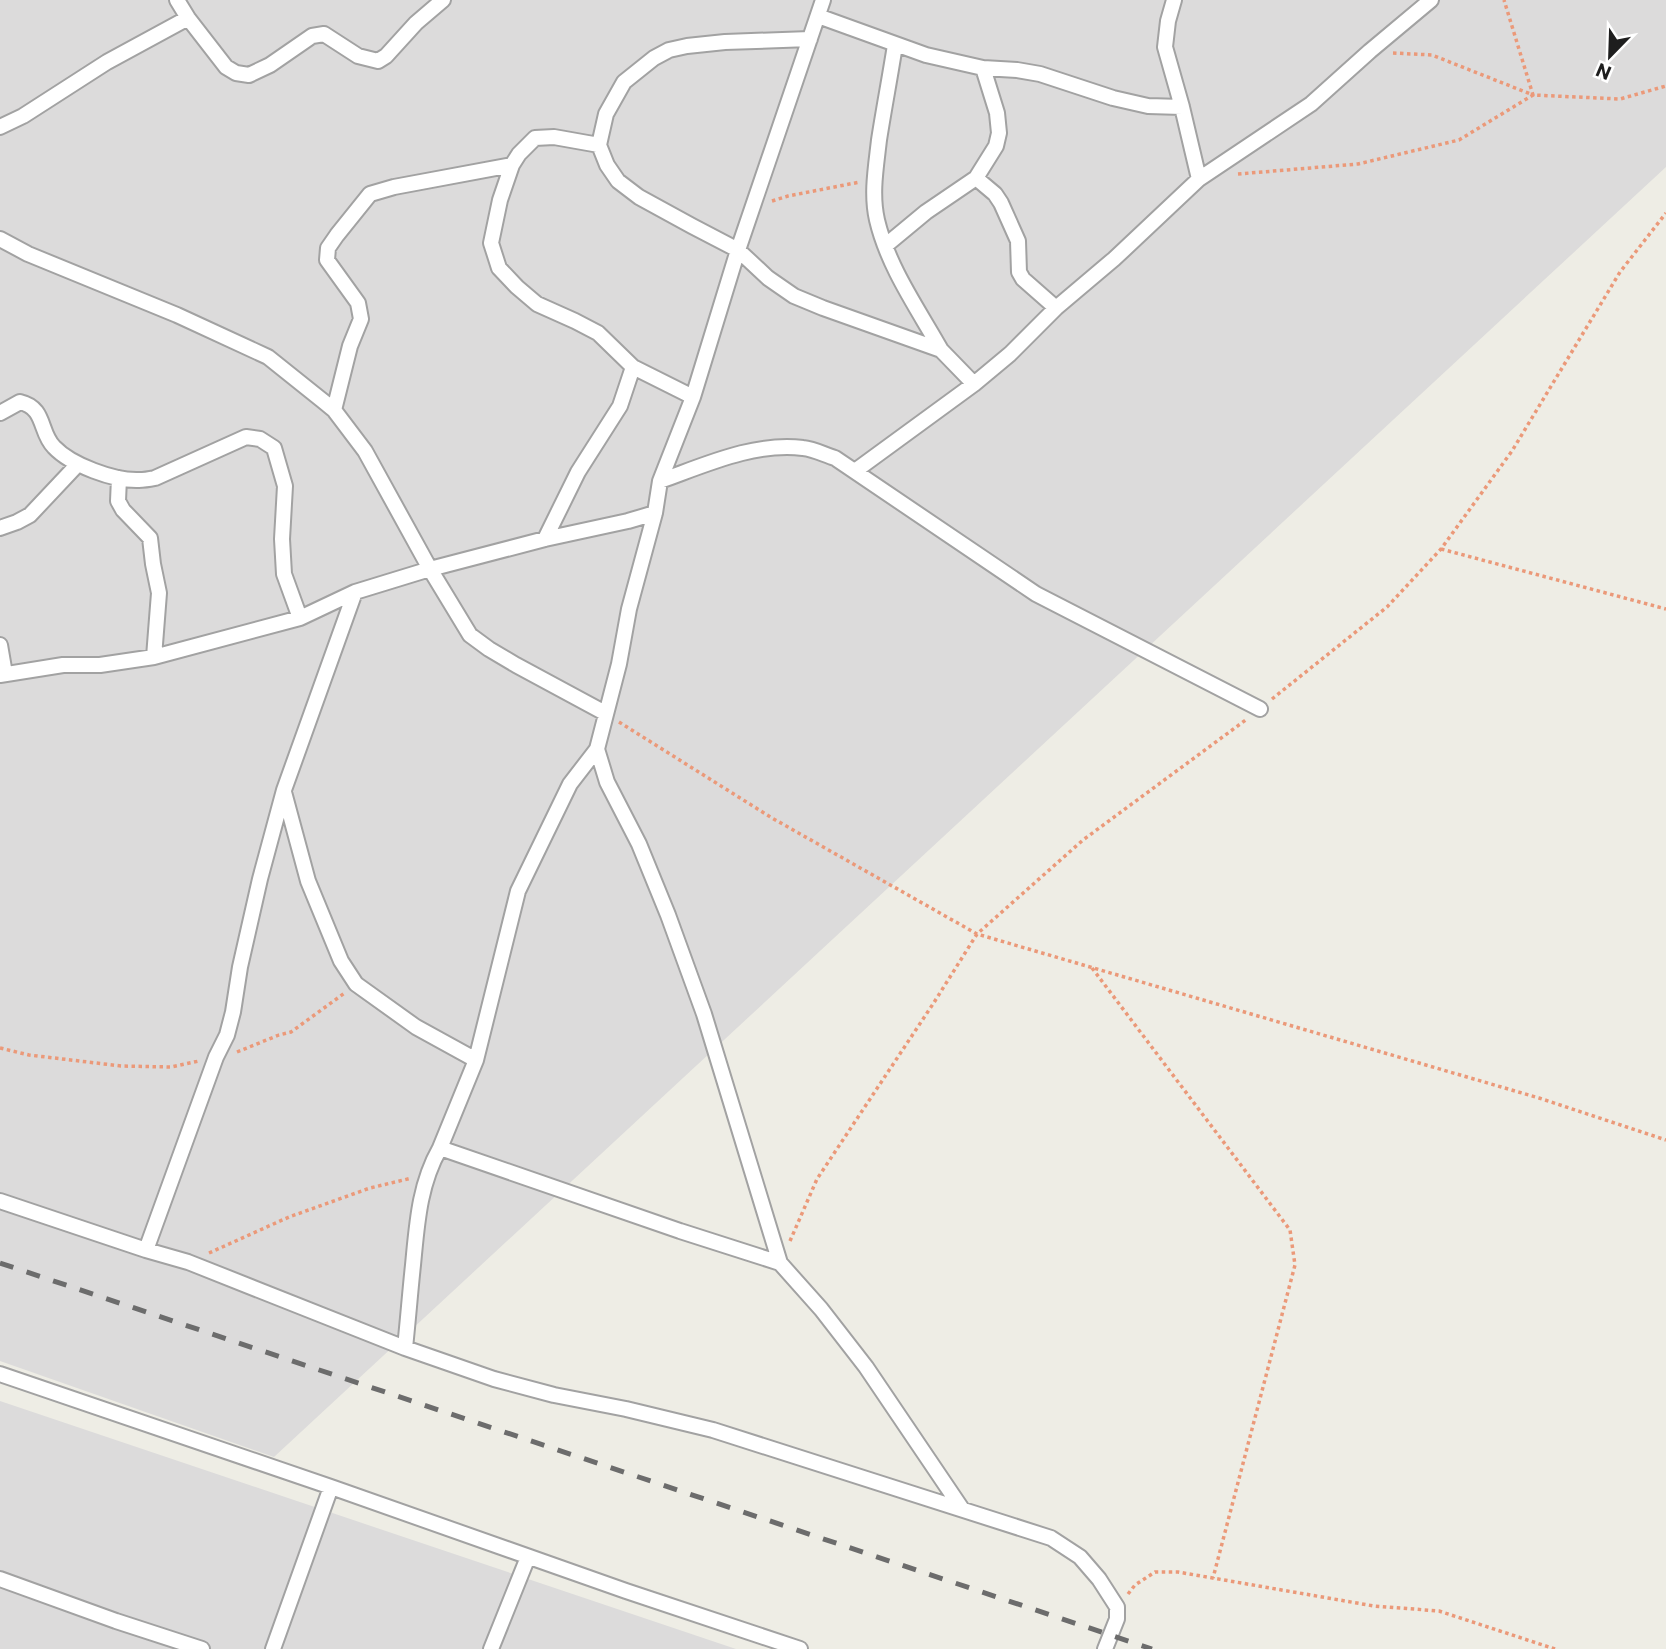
<svg xmlns="http://www.w3.org/2000/svg" width="1666" height="1649" font-family="Commissioner,sans-serif">
<rect width="100%" height="100%" fill="#eeede5"/>
<!-- residential -->
<path fill="#dcdbdb" d="M0,0h1666v167l-1392,1290 -274,-96z
M0,1401l736,248h-736z"/>
<g fill="none" stroke-linecap="round" stroke-linejoin="round">
<!-- minor casing -->
<g stroke="#a2a2a2" stroke-width="18">
<path id="minor" d="M177,0l11,18 38,49 10,6 13,2 21,-10 42,-29 12,-2 34,22 20,5 8,-5 30,-33 27,-23
M1174,0l-6,21 -3,26 17,60 17,72
M818,16l108,39 57,13 34,2 23,4 73,24 35,8 34,1
M895,45c-5,32 -11,63 -16,95 -3,27 -8,54 -2,80 11,47 41,89 64,130
M0,127l23,-11 84,-54 81,-44
M599,145l7,-31 18,-32 30,-24 15,-8 18,-4 38,-4 85,-3
M976,178l19,16 6,9 17,38 1,31 4,7 33,29
M0,239l28,15 149,61 91,42 55,44 11,9 31,41 65,118 40,66 19,14 27,16 89,48
M885,246l41,-34 50,-34 20,-32 3,-13 -2,-20 -14,-45
M693,397l-60,-30 -35,-34 -23,-12 -38,-17 -20,-17 -18,-19 -8,-25 9,-43 12,-35 7,-11 16,-16 19,-1 45,8 8,20 11,16 21,16 53,29 46,24 30,28 26,18 29,12 118,42 33,34
M334,410l16,-64 11,-27 -3,-16 -31,-43 1,-12 9,-13 33,-41 24,-7 118,-22
M0,413l20,-11c26,6 19,30 34,45 17,18 60,34 85,33 5,0 11,-1 16,-2l91,-41 14,2 14,9 11,38 -3,53 2,35 16,44
M855,471l119,-87 36,-30 46,-46 58,-49 85,-80 112,-75 59,-53 61,-51
M119,478l-1,23 5,9 27,28 3,26 6,29 -5,64
M660,481c45,-16 94,-39 143,-33 11,1 22,7 32,10l201,136 224,115
M0,528l17,-6 13,-7 48,-51
M545,539l33,-67 42,-66 13,-39
M0,645l5,29
M0,675l63,-10h37l54,-8 146,-39 55,-26 75,-23 115,-30 83,-18 27,-8
M597,749l10,33 32,62 29,71 36,99 76,249 41,46 45,58 96,142
M284,792l24,89 33,80 15,23 60,43 60,33
M0,1201l146,49 42,12 217,86 89,31 60,16 72,14 87,21 338,108 29,19 19,22 18,28v12l-12,30
M146,1250l70,-193 11,-22 6,-23 7,-45 20,-88 24,-89 71,-198
M780,1263l-100,-32 -240,-83 36,-88 42,-169 52,-107 27,-35 22,-85 10,-55 26,-96 5,-32 33,-84 45,-147 85,-250
M405,1348c3,-28 5,-55 8,-83 4,-41 6,-80 27,-117
M0,1374l331,113 295,104 174,58
M0,1579l116,42 86,28
M273,1649l58,-162
M491,1649l37,-92"/>
</g>
<!-- path -->
<path stroke="#eb9979" stroke-width="3.5" stroke-dasharray="3.5 3.5" stroke-linecap="butt" d="M1393,53l39,2 101,40 -29,-95
M1238,174l120,-10 101,-24 74,-45 87,4 46,-13
M772,201l16,-5 72,-14
M1441,549l225,60
M1272,699l115,-92 54,-58 71,-98 108,-179 46,-59
M619,722l153,96 205,116 562,164 127,42
M1092,968l198,262 5,35 -82,313
M0,1048l29,7 92,11 50,1 28,-6
M237,1052l42,-17 12,-3 55,-40
M790,1241l27,-62 116,-175 44,-70 106,-94 164,-121
M209,1253l80,-36 81,-29 42,-10
M1128,1594l7,-9 20,-13h23l196,34 65,5 116,38"/>
<!-- minor -->
<use href="#minor" stroke="#fff" stroke-width="14"/>
<!-- rail -->
<path stroke="#6c6c6c" stroke-width="5" stroke-dasharray="14 14" stroke-linecap="butt" d="M0,1263l1152,386"/>
</g>
<!-- north arrow -->
<g transform="translate(1610 56) rotate(203)" stroke="#ffffff" stroke-width="5" paint-order="stroke">
<path d="M0-5L12 26L0 18L-12 26Z" fill="#1e1e1e"/>
<text y="-10" font-size="19" font-weight="bold" text-anchor="middle" fill="#1e1e1e">N</text>
</g>
</svg>
